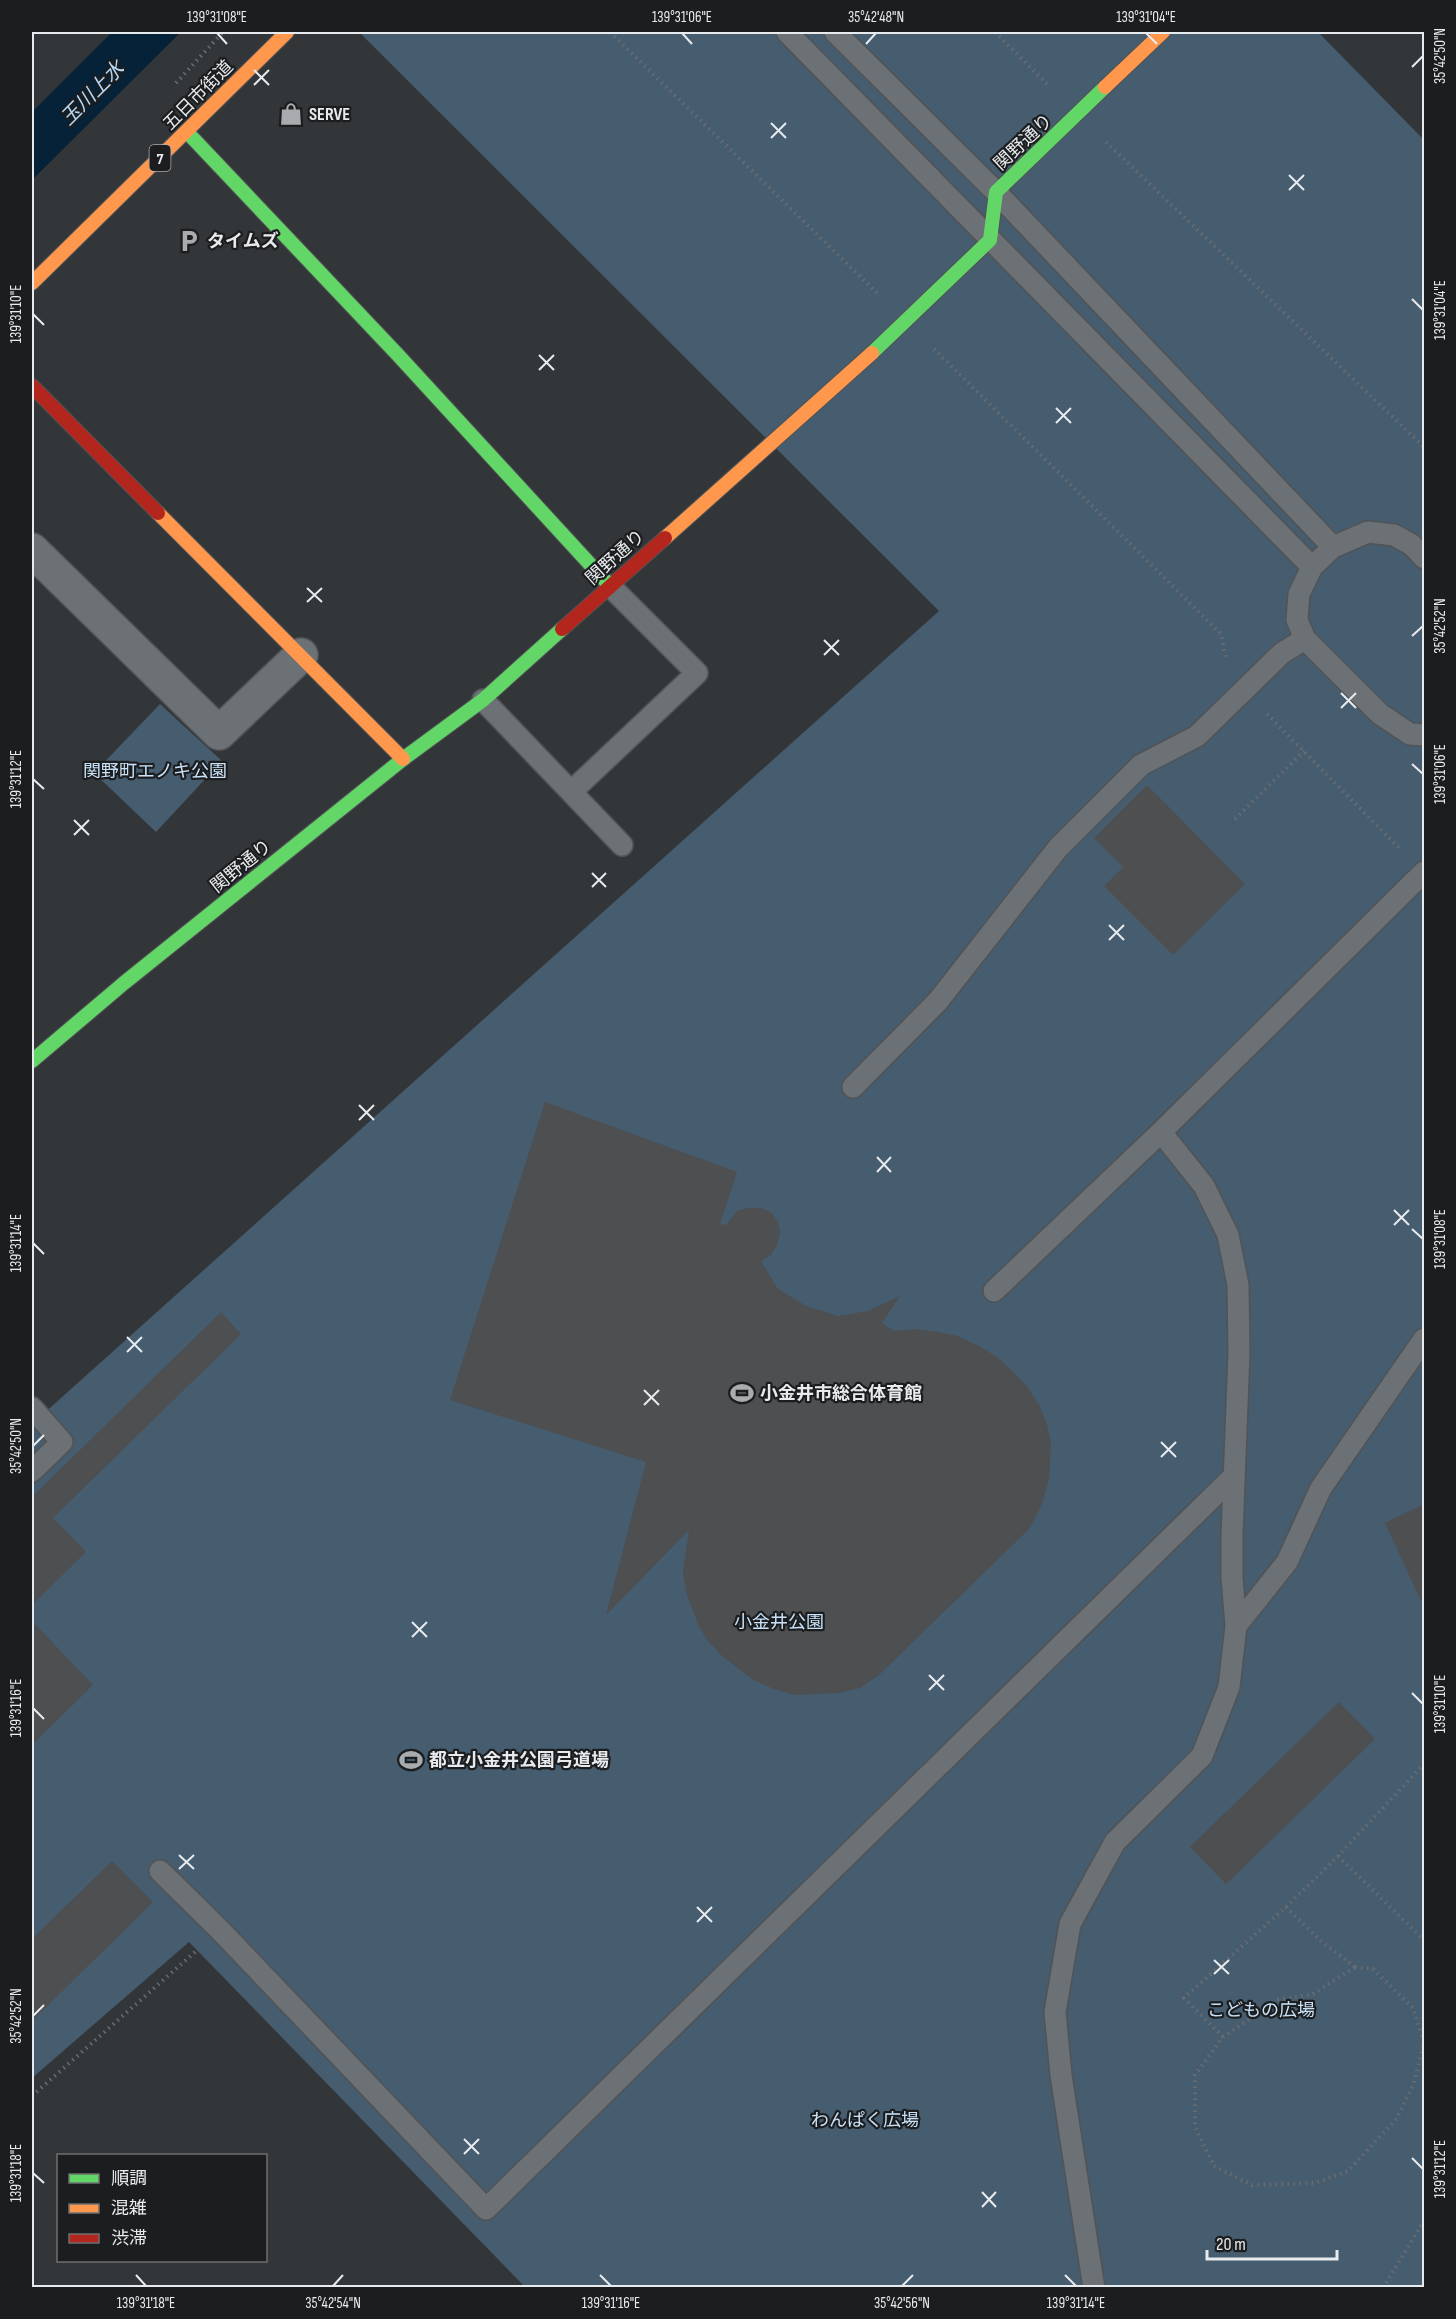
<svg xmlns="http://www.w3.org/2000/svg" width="1456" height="2319" font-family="'Sofia Sans Condensed','Noto Sans JP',sans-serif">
<rect width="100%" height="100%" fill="#333639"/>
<!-- green -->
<path fill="#465c6f" d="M359,32h959l106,108v2147h-899l-336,-345 -157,136v-654l907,-813z
M160,704l62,57 -66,71 -62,-59z"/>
<!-- water -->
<path fill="#062238" d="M112,32h69l-149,148v-68z"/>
<!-- building -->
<path fill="#4d4f51" d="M1147,785l98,99 -72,71 -69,-69 19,-19 -29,-29z
M545,1102l192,70 -17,52 6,1 11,-14 11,-3h14l10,5 6,9 2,10 -3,13 -6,10 -10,6 16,27 29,18 32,10 30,-5 32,-15 -18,27 12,8 22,-2 22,3 19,4 22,10 18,11 14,13 16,16 12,19 8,19 4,20 -2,35 -7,25 -12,24 -150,146 -20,14 -21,5 -44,2 -21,-6 -21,-9 -32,-25 -14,-15 -9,-16 -12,-32 -3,-21 6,-41 -83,85 40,-153 -196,-62z
M221,1312l20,22 -188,184 33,34 -54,53v-108z
M1424,1504v96l-3,1 -36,-78z
M32,1621l61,64 -61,60z
M1339,1702l36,37 -149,145 -36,-37z
M112,1861l41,41 -121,119v-82z"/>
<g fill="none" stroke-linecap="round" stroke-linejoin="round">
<!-- lane casing -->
<g stroke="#515355" stroke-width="24">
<path id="lane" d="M787,32l525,535
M835,32l161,160 337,355
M1424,558l-12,-13 -18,-10 -26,-3 -35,15 -21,20 -13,27 -2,26 8,19 75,75 30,20 14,1
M483,700l139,145
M572,791l125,-118 -87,-87
M853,1087l85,-86 120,-153 83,-83 56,-29 85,-83 23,-14
M1161,1132l43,54 24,49 10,50 1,68 -7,182v43l4,48
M994,1291l167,-159 263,-260
M32,1408l30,34 -30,29
M160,1871l60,59 266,279 748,-733
M1094,2288l-33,-213 -6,-63 15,-88 45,-82 87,-86 27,-69 7,-61 51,-64 34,-74 103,-149"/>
</g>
<!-- street casing -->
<g stroke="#515355" stroke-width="36">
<path id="street" d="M32,550l187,183 82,-78"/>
</g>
<!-- fast casing -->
<g stroke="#515355" stroke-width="16">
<path id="fast" d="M187,132l211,223 212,231
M872,353l118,-113 6,-48 109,-105
M32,1061l92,-78 279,-224 80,-59 79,-71"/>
</g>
<!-- slow casing -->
<g stroke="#515355" stroke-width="16">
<path id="slow" d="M1105,87l58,-55
M32,283l255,-251
M158,513l245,246
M665,538l207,-185"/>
</g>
<!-- jam casing -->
<g stroke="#515355" stroke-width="16">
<path id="jam" d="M32,386l126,127
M562,629l103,-91"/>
</g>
<!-- path -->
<path stroke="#696d70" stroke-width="4" stroke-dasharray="1.5 4.5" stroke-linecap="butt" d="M610,32l269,263
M995,32l54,54
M176,83l47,-51
M1106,142l318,305
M934,349l287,285 5,25
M1267,714l134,136
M1235,819l69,-68
M1338,1856l86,84
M1286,1907l36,35 33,25
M1355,1967l18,2 40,39 11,34 -10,41 -17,35 -49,53 -33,12 -63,2 -38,-19 -19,-39v-52l28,-38 55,-37 35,-6z
M1223,2037l-39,-39 102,-91 52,-51 86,-92
M32,2096l163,-144
M1383,2288l41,-67"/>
<!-- lane -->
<use href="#lane" stroke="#6b7175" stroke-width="21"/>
<!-- street -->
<use href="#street" stroke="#6b7175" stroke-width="33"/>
<!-- fast -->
<use href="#fast" stroke="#63d668" stroke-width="14"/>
<!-- slow -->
<use href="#slow" stroke="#ff974d" stroke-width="14"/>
<!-- jam -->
<use href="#jam" stroke="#b3261e" stroke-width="14"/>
</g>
<!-- ticks -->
<path fill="none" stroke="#e8ebee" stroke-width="2" d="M217,33l10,11M682,33l10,11M1146,33l11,11M866,44l10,-11M1412,67l11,-11M254,70l15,15M254,85l15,-15M771,123l15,15M771,138l15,-15M1289,175l15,15M1289,190l15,-15M1412,299l11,11M33,314l11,11M539,355l15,15M539,370l15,-15M1056,408l15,15M1056,423l15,-15M307,588l15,14M307,602l15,-14M1412,636l11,-10M824,640l15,15M824,655l15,-15M1341,693l15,15M1341,708l15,-15M1412,764l11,10M33,779l11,10M74,820l15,15M74,835l15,-15M592,873l14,14M592,887l14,-14M1109,925l15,15M1109,940l15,-15M359,1105l15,15M359,1120l15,-15M877,1157l14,15M877,1172l14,-15M1394,1210l15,15M1394,1225l15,-15M1412,1229l11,10M33,1243l11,11M127,1337l15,15M127,1352l15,-15M644,1390l15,15M644,1405l15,-15M1161,1442l15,15M33,1446l11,-11M1161,1457l15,-15M412,1622l15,15M412,1637l15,-15M929,1675l15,15M929,1690l15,-15M1412,1693l11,11M33,1708l11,11M179,1855l15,14M179,1869l15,-14M697,1907l15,15M697,1922l15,-15M1214,1960l15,14M1214,1974l15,-14M33,2016l11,-11M464,2139l15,15M464,2154l15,-15M1412,2158l11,11M33,2173l11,10M982,2192l14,15M982,2207l14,-15M136,2275l10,11M600,2275l11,11M1065,2275l11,11M333,2286l10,-11M902,2286l11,-11"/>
<!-- icons -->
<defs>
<g id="shop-bare" transform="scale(1.8)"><path d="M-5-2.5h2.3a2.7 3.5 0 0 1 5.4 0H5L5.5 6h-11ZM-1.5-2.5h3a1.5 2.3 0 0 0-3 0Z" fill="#a9acaf" stroke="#1b1d1f" stroke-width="2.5" paint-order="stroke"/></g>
<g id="parking-bare" transform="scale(1.8)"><path d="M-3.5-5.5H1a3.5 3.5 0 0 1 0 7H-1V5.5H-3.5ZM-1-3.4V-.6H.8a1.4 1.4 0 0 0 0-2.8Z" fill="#a9acaf" stroke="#1b1d1f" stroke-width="2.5" paint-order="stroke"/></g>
<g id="stadium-bare" transform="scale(1.8)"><path d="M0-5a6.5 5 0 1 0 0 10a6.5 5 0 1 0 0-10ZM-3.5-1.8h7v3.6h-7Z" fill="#a9acaf" stroke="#1b1d1f" stroke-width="2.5" paint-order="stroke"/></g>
</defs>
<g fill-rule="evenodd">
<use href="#shop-bare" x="291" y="114"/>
<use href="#parking-bare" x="189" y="241"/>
<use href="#stadium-bare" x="742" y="1393"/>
<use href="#stadium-bare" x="411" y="1760"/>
</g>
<g text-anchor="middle" stroke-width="4.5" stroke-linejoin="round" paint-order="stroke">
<!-- shield labels -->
<rect fill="#1b1d1f" stroke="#aaadb0" stroke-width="1.5" x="149.5" y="145" width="21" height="26" rx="4.5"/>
<g font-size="16" font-weight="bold" fill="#e8ebee">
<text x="160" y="164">7</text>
</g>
<!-- street labels -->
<g font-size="18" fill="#e8ebee" stroke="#1b1d1f">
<text transform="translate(198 95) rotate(-45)" y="6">五日市街道</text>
<text transform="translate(1023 142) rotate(-43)" y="6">関野通り</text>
<text transform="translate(615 557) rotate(-42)" y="6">関野通り</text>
<text transform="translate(241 866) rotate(-39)" y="6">関野通り</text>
</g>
<!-- poi labels -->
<g font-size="18" font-weight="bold" fill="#e8ebee" stroke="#1b1d1f" text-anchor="start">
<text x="309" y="120">SERVE</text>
<text x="207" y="247">タイムズ</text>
<text x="760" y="1399">小金井市総合体育館</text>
<text x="429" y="1766">都立小金井公園弓道場</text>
</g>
<!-- park labels -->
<g font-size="18" fill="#c8e1f7" stroke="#1b1d1f">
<text x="155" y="777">関野町エノキ公園</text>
<text x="779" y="1628">小金井公園</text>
<text x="1261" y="2016">こどもの広場</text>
<text x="865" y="2126">わんぱく広場</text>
</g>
<!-- water labels -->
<g font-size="20" font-style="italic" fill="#b4d9fa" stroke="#1b1d1f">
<text transform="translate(92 93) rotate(-45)" y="7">玉川上水</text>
</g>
</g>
<!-- border -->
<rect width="1456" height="2319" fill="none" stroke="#1b1d1f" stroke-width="66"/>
<!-- legend -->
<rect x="57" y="2154" width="210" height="108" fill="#1b1d1f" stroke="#6d6f72" stroke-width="1.5"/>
<rect x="69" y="2174" width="30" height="9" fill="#63d668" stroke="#6d6f72" stroke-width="1.5"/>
<text x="111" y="2184" font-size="18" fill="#e8ebee">順調</text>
<rect x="69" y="2204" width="30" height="9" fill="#ff974d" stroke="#6d6f72" stroke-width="1.5"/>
<text x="111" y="2214" font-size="18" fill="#e8ebee">混雑</text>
<rect x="69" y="2234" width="30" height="9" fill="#b3261e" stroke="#6d6f72" stroke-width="1.5"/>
<text x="111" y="2244" font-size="18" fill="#e8ebee">渋滞</text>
<!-- scale -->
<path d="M1207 2250v9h130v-9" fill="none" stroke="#e8ebee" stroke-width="3"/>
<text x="1216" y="2250" font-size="18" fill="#e8ebee" stroke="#1b1d1f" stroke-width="4.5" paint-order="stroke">20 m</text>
<rect x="33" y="33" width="1390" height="2253" fill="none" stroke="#e8ebee" stroke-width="2"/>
<g font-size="15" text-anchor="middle" fill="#e8ebee">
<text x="217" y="22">139°31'08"E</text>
<text x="682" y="22">139°31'06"E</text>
<text x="876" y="22">35°42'48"N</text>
<text x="1146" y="22">139°31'04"E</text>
<text transform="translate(1440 56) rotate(-90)" y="5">35°42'50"N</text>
<text transform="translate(1440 310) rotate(-90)" y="5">139°31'04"E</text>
<text transform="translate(16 314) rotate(-90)" y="5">139°31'10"E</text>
<text transform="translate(1440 626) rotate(-90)" y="5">35°42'52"N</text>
<text transform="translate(1440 774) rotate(-90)" y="5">139°31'06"E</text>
<text transform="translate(16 779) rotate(-90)" y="5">139°31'12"E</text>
<text transform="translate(1440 1239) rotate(-90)" y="5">139°31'08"E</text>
<text transform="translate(16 1243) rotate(-90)" y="5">139°31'14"E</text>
<text transform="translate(16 1446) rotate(-90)" y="5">35°42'50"N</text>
<text transform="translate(1440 1704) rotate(-90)" y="5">139°31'10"E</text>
<text transform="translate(16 1708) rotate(-90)" y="5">139°31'16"E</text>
<text transform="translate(16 2016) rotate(-90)" y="5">35°42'52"N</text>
<text transform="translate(1440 2169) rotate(-90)" y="5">139°31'12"E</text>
<text transform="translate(16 2173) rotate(-90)" y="5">139°31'18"E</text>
<text x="146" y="2308">139°31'18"E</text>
<text x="333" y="2308">35°42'54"N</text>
<text x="611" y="2308">139°31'16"E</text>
<text x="902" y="2308">35°42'56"N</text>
<text x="1076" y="2308">139°31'14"E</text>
</g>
</svg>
